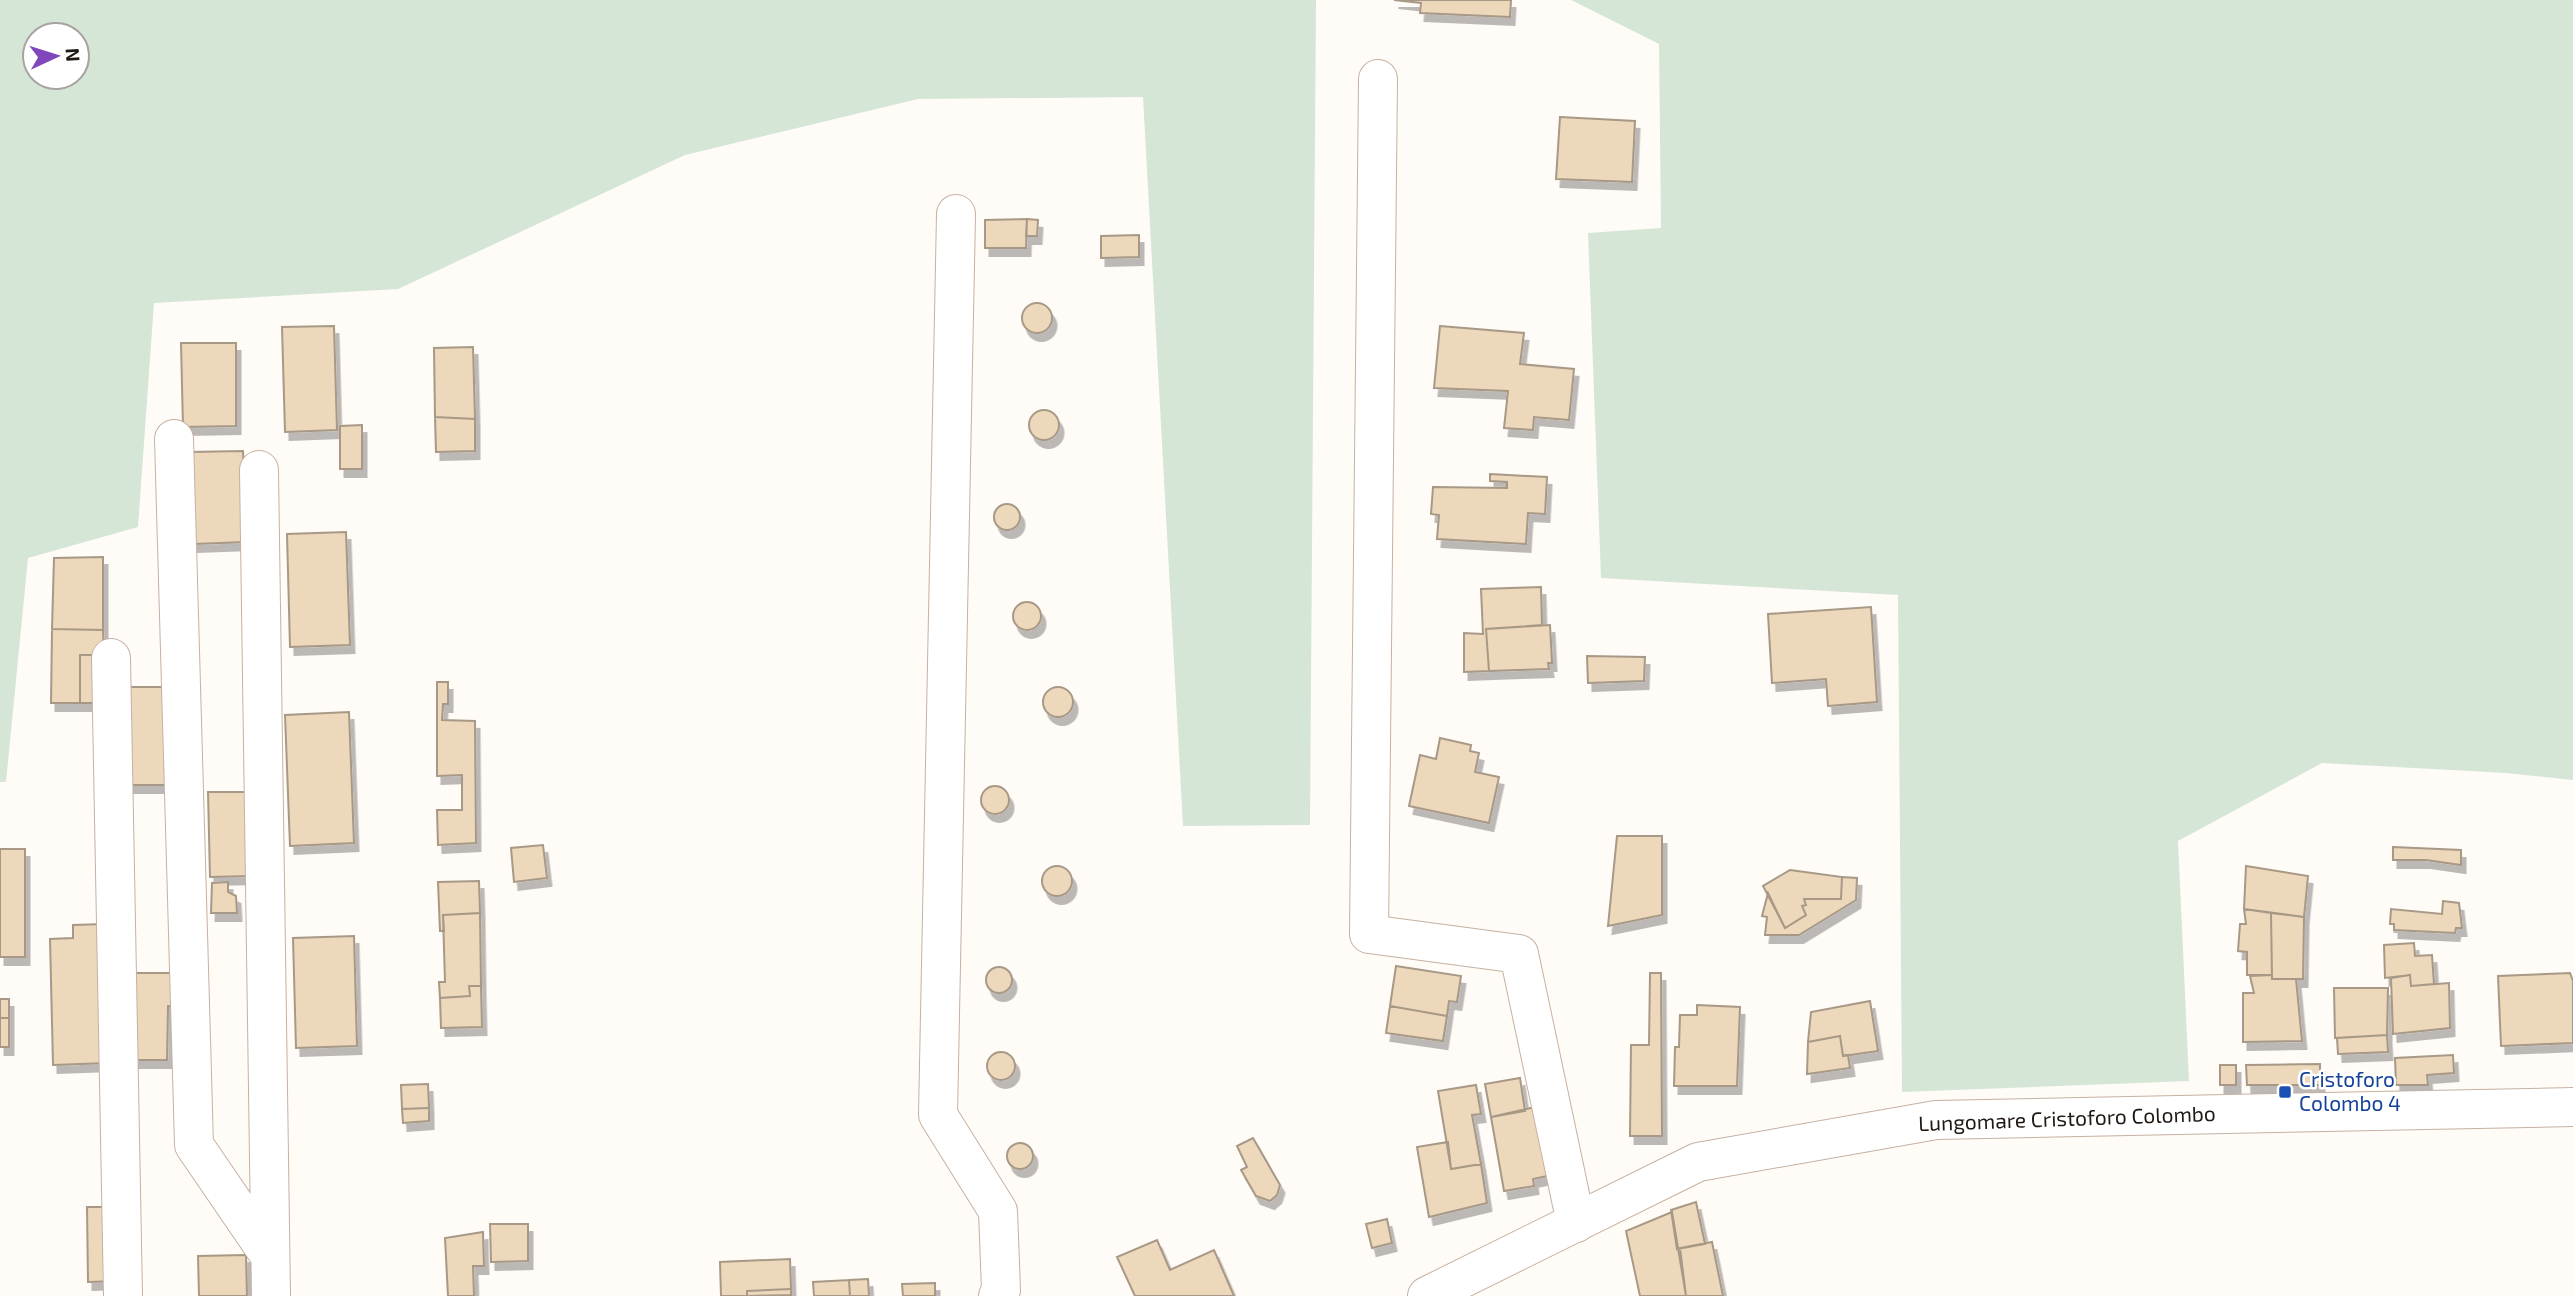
<svg xmlns="http://www.w3.org/2000/svg" width="2573" height="1296" font-family="'Exo 2',sans-serif">
<defs>
<filter id="shadow"><feDropShadow dx="4.5" dy="8" stdDeviation="0" flood-color="#0004"/></filter>
</defs>
<rect width="100%" height="100%" fill="#fffbf7"/>
<!-- green -->
<path fill="#d5e6d7" fill-rule="evenodd" d="M0,0h1316l-6,825 -127,1 -40,-729 -225,2 -233,56 -287,134 -244,14 -16,224 -110,31 -22,224h-6zM77,35v42h-42v-42z
M1571,0h1002v780l-67,-7 -184,-10 -144,78 11,240 -287,11 -4,-497 -297,-17 -13,-345 73,-5 -2,-184z"/>
<!-- building -->
<path fill="#edd8bc" stroke="#a79986" stroke-width="2" filter="url(#shadow)" d="M1394,0h117l-1,17 -90,-4 1,-10z
M1560,117l75,4 -3,61 -76,-3z
M1027,219l11,1 -1,16h-11z
M1027,219l-1,29h-41v-28z
M1139,235v22l-38,1v-22z
M1022 318a15 15 0 1 1 30 0a15 15 0 1 1-30 0Z
M334,326l3,104 -52,2 -3,-105z
M1440,326l84,7 -4,31 54,5 -5,51 -35,-3 -1,13 -29,-2 4,-37 -74,-3z
M181,343h55v83l-53,1z
M473,347l2,72 -40,-2 -1,-69z
M1029 425a15 15 0 1 1 30 0a15 15 0 1 1-30 0Z
M435,417l40,2v32l-39,1z
M362,425v44h-22v-43z
M243,451l3,91 -53,2 -3,-92z
M1490,474l57,3 -2,37 -17,-1 -2,31 -89,-5 2,-24 -8,-1 2,-27 74,1v-6l-17,-1z
M994 517a13 13 0 1 1 26 0a13 13 0 1 1-26 0Z
M346,532l4,113 -60,2 -3,-113z
M103,557v73l-51,-1 2,-71z
M1541,587l1,38 -56,4 3,42 -25,1v-39l19,1 -2,-45z
M1013 616a14 14 0 1 1 28 0a14 14 0 1 1-28 0Z
M1871,607l6,95 -49,4 -2,-27 -54,4 -4,-69z
M1550,625l2,38h-4l1,6 -60,2 -3,-42z
M52,629l51,1 1,25h-24v48h-29z
M80,655h24l1,48h-25z
M1587,656l58,1 -1,24 -56,2z
M437,682h11v22h-5l-1,16 33,1 1,122 -38,2 -1,-35h25v-35l-25,1z
M1043 702a15 15 0 1 1 30 0a15 15 0 1 1-30 0Z
M126,687h43v98h-43z
M349,712l5,131 -64,3 -5,-131z
M1440,738l31,7 -1,6 9,2 -4,19 24,5 -10,46 -80,-17 11,-51 16,4z
M981 800a14 14 0 1 1 28 0a14 14 0 1 1-28 0Z
M208,792h40l3,84 -41,1z
M1617,836h45v79l-54,11z
M543,845l4,33 -33,4 -3,-34z
M2393,847l68,3v15l-35,-5h-33z
M0,849h25v108h-25z
M2246,866l62,10 -4,41 -60,-8z
M1042 881a15 15 0 1 1 30 0a15 15 0 1 1-30 0Z
M1790,870l52,7 -1,22h-37l2,6 -4,1 4,9 -21,13 -22,-42z
M1842,877l15,1 -1,22 -57,35h-34l2,-18 -5,-1 6,-23 17,35 21,-13 -4,-9 4,-1 -2,-6h37z
M479,881l1,32 -37,2 1,16h-4l-2,-49z
M228,882v10l8,4 1,17h-26l1,-30z
M2443,901l16,2 3,25h-6l-1,5 -61,-3v-6h-4l1,-15 51,5z
M2244,909l27,4 1,62h-25v-23l-9,-1 2,-27h6z
M480,913l1,73h-12l1,10 -30,2 -1,-16h6l-2,-67z
M2271,913l33,4 -1,62h-31z
M104,924l3,139 -54,2 -3,-126 23,-1v-13z
M354,936l3,110 -61,2 -3,-110z
M2414,943l1,13 17,-1 2,29 -23,2 -1,-11 -25,3 -1,-33z
M1396,966l65,10 -4,26 -8,-1 -2,15 -57,-10z
M986 980a13 13 0 1 1 26 0a13 13 0 1 1-26 0Z
M131,973h46v33h-9l-1,54h-36z
M1650,973h11l1,163h-32l1,-91h18z
M2570,973l3,8v62l-72,3 -3,-70z
M2272,975v4h24l6,62 -59,1v-49h11l-4,-17z
M2410,975l1,11 38,-3 1,45 -57,6 -2,-56z
M469,986h12l1,41 -41,1 -1,-30 30,-2z
M2334,988h54l-1,47 -52,3z
M0,999h9v19h-9z
M1870,1001l8,50 -35,5 -3,-20 -32,6 3,-30z
M1697,1005l43,2 -3,79h-63l1,-39h4l1,-32h17z
M1390,1006l57,10 -4,25 -57,-8z
M0,1018h9v29h-9z
M2387,1035l1,17 -50,2 -1,-16z
M1840,1036l3,20 5,-1 2,13 -43,6 1,-32z
M987 1066a14 14 0 1 1 28 0a14 14 0 1 1-28 0Z
M2453,1055l1,18 -27,2 1,10h-32l-1,-27z
M2320,1064v21h-73l-1,-20z
M2220,1065h16v20h-16z
M1520,1078l5,33 -34,6 -6,-33z
M428,1084l1,24 -27,1 -1,-24z
M1476,1085l5,29 -9,1 9,49 -30,5 -13,-78z
M1535,1107l12,69 -14,3 1,7 -30,5 -13,-74z
M429,1108v13l-26,2 -1,-14z
M1253,1138l27,47 -3,10 -7,6 -14,-5 -15,-26 6,-3 -10,-21z
M1448,1142l3,27 30,-5 6,39 -58,14 -12,-70z
M1007 1156a13 13 0 1 1 26 0a13 13 0 1 1-26 0Z
M1696,1202l9,42 -28,5 -6,-39z
M87,1207h28l1,74 -28,1z
M1672,1212l14,84h-46l-14,-65z
M1387,1219l5,24 -20,5 -6,-24z
M490,1224h38v37l-37,1z
M483,1232l1,34h-11l1,30h-26l-3,-58z
M1157,1240l13,30 44,-20 20,46h-99l-18,-39z
M1712,1242l11,54h-37l-6,-48z
M246,1255l1,41h-48l-1,-40z
M790,1259l1,30 -44,2v5h-26l-1,-34z
M868,1279l1,17h-19l-1,-16z
M849,1280l1,16h-36l-1,-14z
M935,1283v13h-32l-1,-12z
M791,1289v6l-44,1v-5z"/>
<g fill="none" stroke-linecap="round" stroke-linejoin="round">
<!-- minor casing -->
<g stroke="#c6b1a2" stroke-width="40">
<path id="minor" d="M1378,79l-9,855 150,20 57,269
M956,214l-18,901 60,96 3,79 -3,6
M174,439l20,706 76,111
M259,470l12,826
M111,658l12,638"/>
</g>
<!-- major casing -->
<g stroke="#c6b1a2" stroke-width="40">
<path id="major" d="M1427,1296l271,-134 238,-42 637,-13"/>
</g>
<!-- minor -->
<use href="#minor" stroke="#fff" stroke-width="38"/>
<!-- major -->
<use href="#major" stroke="#fff" stroke-width="38"/>
</g>
<!-- markers -->
<rect fill="#1a4fb4" stroke="#fff" stroke-width="2.5" x="2278" y="1085" width="14" height="14" rx="3.5"/>
<g text-anchor="middle" stroke-width="5" stroke-linejoin="round" paint-order="stroke">
<!-- transit labels -->
<g font-size="21" fill="#164399" stroke="#fff" text-anchor="start">
<text x="2299" y="1087">Cristoforo<tspan x="2299" dy="24">Colombo 4</tspan></text>
</g>
<!-- street labels -->
<g font-size="21" fill="#201813" stroke="#fff">
<text transform="translate(2067 1119) rotate(-2)" y="7">Lungomare Cristoforo Colombo</text>
</g>
</g>
<!-- north arrow -->
<g transform="translate(56 56) rotate(86)"><circle r="33" fill="#ffffff" stroke="#a6a3a1" stroke-width="2"/>
<path d="M0-5L12 26L0 18L-12 26Z" fill="#8047bd"/>
<text y="-10" font-size="19" font-weight="bold" text-anchor="middle" fill="#201813">N</text>
</g>
</svg>
